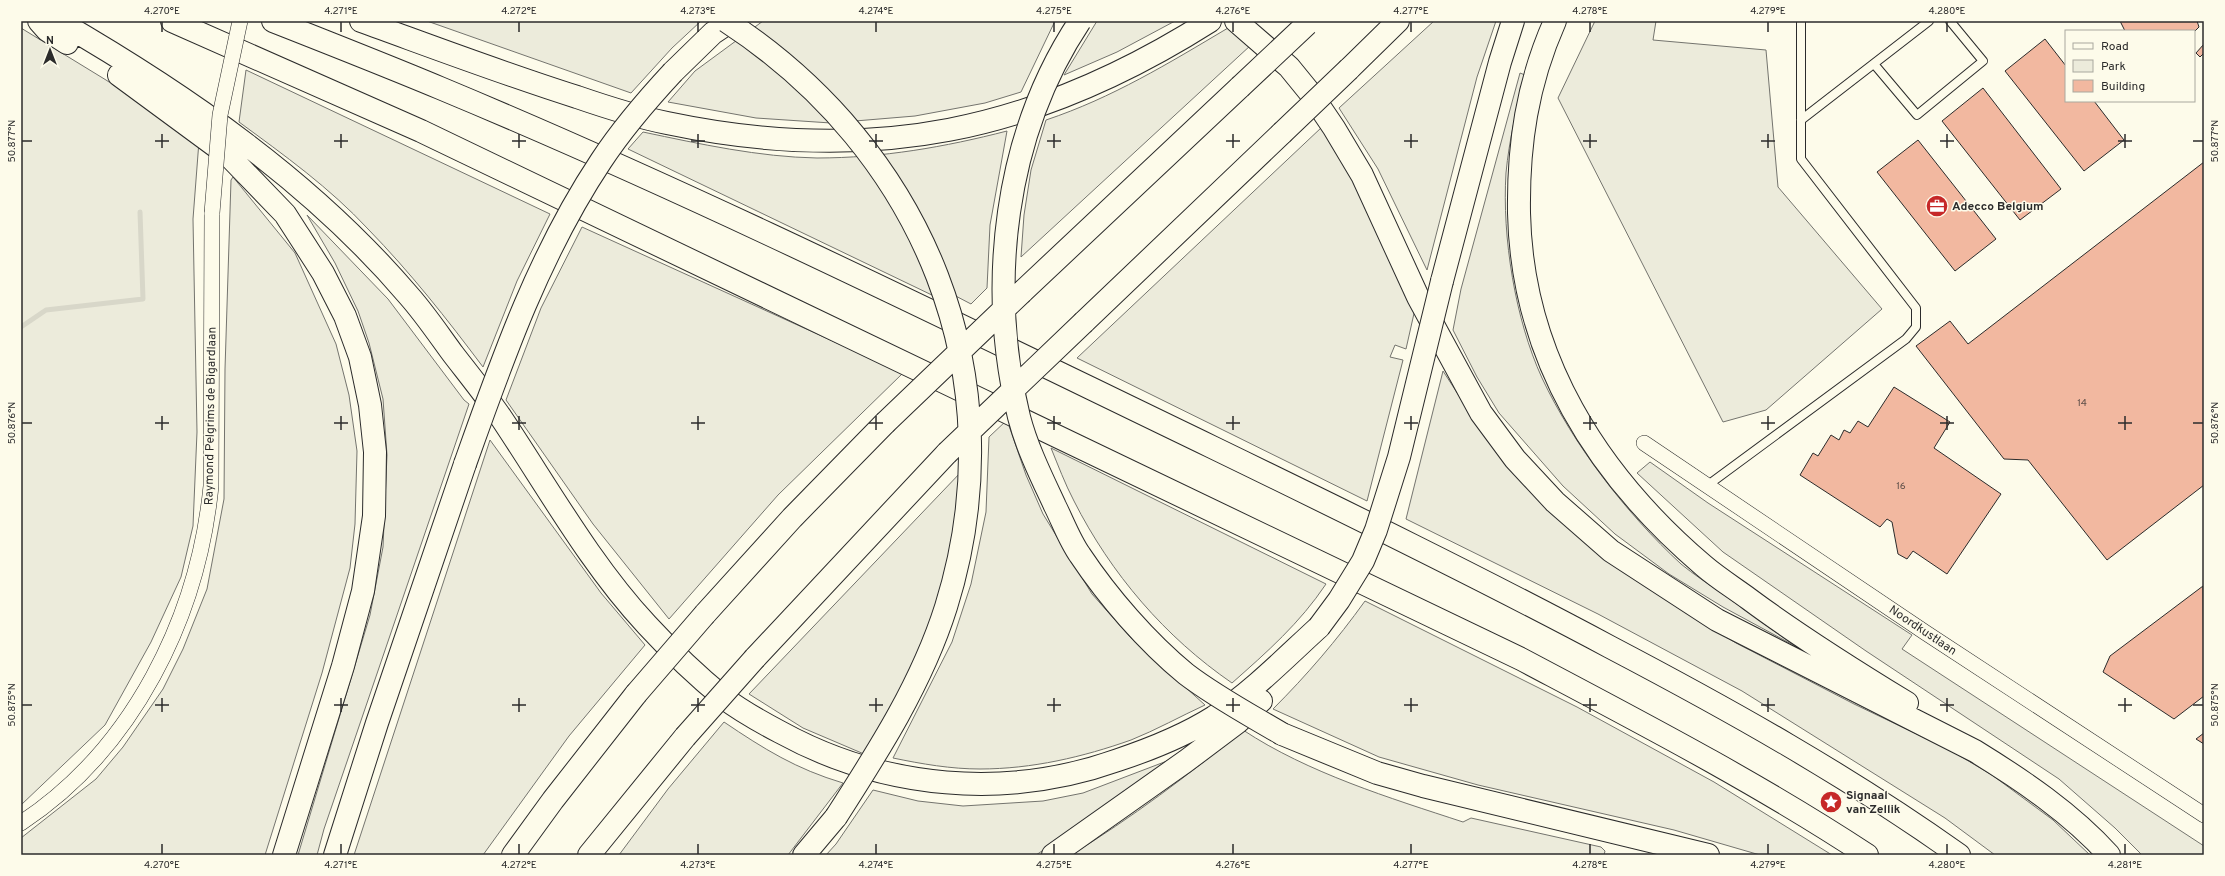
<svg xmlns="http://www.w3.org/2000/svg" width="2225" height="876" font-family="Overpass,sans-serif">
<rect width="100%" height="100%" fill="#fdfbea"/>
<!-- green -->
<path fill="#ecebdb" stroke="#74746e" d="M427,21h274l-29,27 -41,45z
M763,21h292l-34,71 -36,11 -70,13 -84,7 -75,-5 -88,-16 27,-31z
M1097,21h78l-58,31 -53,23z
M1434,21h62l-19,56 -50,193 -49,-101 -39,-61z
M1595,21h61l-3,19 113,10 12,137 104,122 -116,101 -43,12 -165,-324z
M21,28l85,52 93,61 -6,78 4,213 -4,94 -12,51 -30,65 -46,83 -84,80z
M1228,28l23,17 -230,212 3,-42 7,-45 15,-50c66,-22 123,-57 182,-92z
M246,70l304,144 -33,67 -34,86c-36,-48 -73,-95 -115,-138 -38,-41 -84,-74 -129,-107z
M1520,73l5,2c-8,32 -16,65 -19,98 -4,64 9,146 36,205 32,68 84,135 139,186 12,10 26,19 39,28 25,18 50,36 75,54l-72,-39 -54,-33 -54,-40 -52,-48 -64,-73 -22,-36 -24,-47 8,-41z
M1322,127l24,38 69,144 -9,40 -11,-4 -5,12 13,3 -36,141 -290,-143z
M1007,131l-17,94 -3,63 -16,16 -42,-22 7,15 -308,-148 15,-17c57,12 116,25 174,26 65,0 128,-11 190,-27z
M233,177l62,76 41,91 13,51 8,56 -2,73 -5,44 -28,105 -57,182h-244v-17l75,-59 27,-32 40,-58 20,-40 24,-60 17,-90 1,-130 6,-189z
M307,215l81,84 76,101 5,4 -145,425 -7,26h-19l72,-240 13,-68 4,-92 -4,-56 -14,-56 -11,-32 -23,-48z
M582,227l321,146 -125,122 -109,124 -76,-95 -87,-124 35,-92z
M1443,371l35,54 192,177 66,41 118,61 96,46 42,25 61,45 37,35h-95l-50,-37 -203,-127 -144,-77 -192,-95z
M1007,420l19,55 17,39 49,80 39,44 74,67c-24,11 -49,25 -74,35 -48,17 -99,29 -151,29 -29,0 -58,-5 -87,-11l59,-116 19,-58 15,-72 3,-75z
M490,440l111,153 44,52 -76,91 -86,119h-129z
M1051,448l275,136c-26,39 -59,68 -94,99 -67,-46 -121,-109 -158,-182 -9,-17 -16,-36 -23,-53z
M1650,462l58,41 204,132 -10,14 302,197v9h-62l-27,-27 -56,-49 -193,-128 -143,-99 -86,-79z
M962,471l-8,68 -21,81 -47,99 -22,35 -61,-26 -54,-34z
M1365,601l212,106 137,75 118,73h-72l-86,-25 -196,-45 -99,-28 -106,-48c34,-34 64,-69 92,-108z
M724,722c40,27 72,47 119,61l-55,72h-169l49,-66z
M1243,730c65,43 147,68 220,92l8,-4 130,29 4,4 -1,4h-533c60,-37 118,-80 172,-125z
M1167,761l-83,62 -48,32h-210l10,-11 37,-54 45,11 45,5 80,-5 40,-8z"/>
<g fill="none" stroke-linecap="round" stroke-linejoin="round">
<!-- stream -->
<path stroke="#d8d7c9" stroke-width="5" d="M21,327l25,-17 97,-11 -3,-87"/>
</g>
<!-- building -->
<path fill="#f2b8a0" stroke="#2b2b2b" d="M2120,21h77l2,6 -5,5 -69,-1z
M2045,39l21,27v35h28l30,39 -40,31 -79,-100z
M2204,44v9l-4,4 -4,-4z
M1983,88l78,101 -41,31 -78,-99z
M1918,140l78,99 -41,32 -78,-99z
M2204,162v323l-97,75 -79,-100 -24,-1 -88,-113 34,-25 18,23z
M1894,387l56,35 -16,26 67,46 -54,80 -34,-23 -6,8 -9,-5 -6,-32 -5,-3 -7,8 -80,-52 13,-22 5,3 13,-21 8,5 5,-10 6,3 8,-12 10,6z
M2203,586l1,110 -30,23 -71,-47 7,-16z
M2204,733v11l-8,-5z"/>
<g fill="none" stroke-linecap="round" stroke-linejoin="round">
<!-- service casing -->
<g stroke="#2b2b2b" stroke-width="10">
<path id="service" d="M1874,64l43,51 66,-54 -33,-40
M1801,120l128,-99
M1708,485l198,-146 10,-12v-19l-115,-149v-138"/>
</g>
<!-- minor casing -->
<g stroke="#2b2b2b" stroke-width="16">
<path id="minor" d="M1644,443l282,190 278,182
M21,823c112,-74 177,-205 190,-337l1,-273"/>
</g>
<!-- motorway casing -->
<g stroke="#2b2b2b" stroke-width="24">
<path id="motorway" d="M39,21l8,9 20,13
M58,21c128,74 254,161 351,275 16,18 30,39 44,58 17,22 34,43 49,65 46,69 89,146 145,206 24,26 50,51 77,73 17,13 37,24 56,34 104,57 226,68 338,28 33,-11 66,-24 96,-43 39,-26 71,-59 105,-90
M172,21l249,110 1100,528c117,62 235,123 346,196
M273,21c56,22 112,44 167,67 262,109 517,236 772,359 134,65 267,130 398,200 120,63 238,129 349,208
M361,21c72,26 143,53 216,76 29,10 60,20 90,26 204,43 368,9 543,-102
M1236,21l53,46 22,27 23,34 28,47 56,122 63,116 34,46 40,43 56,49 106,69 258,131c47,29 96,62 134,104
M1555,21c-28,63 -37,124 -36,192 3,144 78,262 185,353 14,12 30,22 45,33 51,38 104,71 158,104
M1349,69l49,-48
M673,72l40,-39 18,-12
M119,75l110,81 56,58 38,59 22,43 15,41 10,48 5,47 -1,64 -11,75 -20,75 -59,189
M1442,281l58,-219 13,-41
M1022,292l218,-205
M1084,322l198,-189
M705,614l87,-96 93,-95
M755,658l192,-205
M1282,734l95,39 46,13 285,69
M335,855l42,-132 88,-259
M513,855l40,-55 83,-106
M589,855l96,-118
M804,855l32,-38
M1053,855l133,-94 52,-39 23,-21"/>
</g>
<!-- service -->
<use href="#service" stroke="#fdfbea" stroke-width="8"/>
<!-- minor -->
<use href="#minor" stroke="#fdfbea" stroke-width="15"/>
<!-- motorway -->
<use href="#motorway" stroke="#fdfbea" stroke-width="22"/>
<!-- minor-bridge casing -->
<g stroke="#2b2b2b" stroke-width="16" stroke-linecap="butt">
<path id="minor-bridge" d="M212,213l8,-98 20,-94"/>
</g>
<!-- motorway-bridge casing -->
<g stroke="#2b2b2b" stroke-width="24" stroke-linecap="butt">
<path id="motorway-bridge" d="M726,21c198,129 292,356 220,586 -24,76 -67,143 -110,210
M1080,21c-76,114 -93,264 -61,396 8,31 23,61 36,89 8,16 15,35 25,49 28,42 67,87 106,119 30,23 64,41 96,60
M1240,87l67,-63
M1282,133l67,-64
M885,423l137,-131
M947,453l137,-131
M465,464c37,-104 74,-210 136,-303 21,-32 46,-61 72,-89
M1319,627l20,-27 24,-39 13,-31 23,-73 43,-176
M636,694l69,-80
M685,737l70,-79"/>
</g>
<!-- minor-bridge -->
<use href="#minor-bridge" stroke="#fdfbea" stroke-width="15"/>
<!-- motorway-bridge -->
<use href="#motorway-bridge" stroke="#fdfbea" stroke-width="22"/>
</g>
<!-- ticks -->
<path fill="none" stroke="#2b2b2b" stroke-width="1.5" d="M162,22v10M341,22v10M519,22v10M698,22v10M876,22v10M1054,22v10M1233,22v10M1411,22v10M1590,22v10M1768,22v10M1947,22v10M162,134v14M341,134v14M519,134v14M698,134v14M876,134v14M1054,134v14M1233,134v14M1411,134v14M1590,134v14M1768,134v14M1947,134v14M2125,134v14M22,141h10M155,141h14M334,141h14M512,141h14M691,141h14M869,141h14M1047,141h14M1226,141h14M1404,141h14M1583,141h14M1761,141h14M1940,141h14M2118,141h14M2193,141h10M162,416v14M341,416v14M519,416v14M698,416v14M876,416v14M1054,416v14M1233,416v14M1411,416v14M1590,416v14M1768,416v14M1947,416v14M2125,416v14M22,423h10M155,423h14M334,423h14M512,423h14M691,423h14M869,423h14M1047,423h14M1226,423h14M1404,423h14M1583,423h14M1761,423h14M1940,423h14M2118,423h14M2193,423h10M162,698v14M341,698v14M519,698v14M698,698v14M876,698v14M1054,698v14M1233,698v14M1411,698v14M1590,698v14M1768,698v14M1947,698v14M2125,698v14M22,705h10M155,705h14M334,705h14M512,705h14M691,705h14M869,705h14M1047,705h14M1226,705h14M1404,705h14M1583,705h14M1761,705h14M1940,705h14M2118,705h14M2193,705h10M162,844v10M341,844v10M519,844v10M698,844v10M876,844v10M1054,844v10M1233,844v10M1411,844v10M1590,844v10M1768,844v10M1947,844v10M2125,844v10"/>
<!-- icons -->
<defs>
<g id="office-disc" transform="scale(1.15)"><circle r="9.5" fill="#c62828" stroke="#fdfbea"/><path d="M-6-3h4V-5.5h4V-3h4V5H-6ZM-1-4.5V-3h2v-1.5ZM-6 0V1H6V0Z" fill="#fff"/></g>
<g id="sight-disc" transform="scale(1.15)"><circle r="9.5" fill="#c62828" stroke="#fdfbea"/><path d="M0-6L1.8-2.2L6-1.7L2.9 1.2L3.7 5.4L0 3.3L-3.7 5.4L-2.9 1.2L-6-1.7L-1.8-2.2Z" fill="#fff"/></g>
</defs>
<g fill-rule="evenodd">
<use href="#office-disc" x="1937" y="206"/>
<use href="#sight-disc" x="1831" y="802"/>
</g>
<g text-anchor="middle" stroke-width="3" stroke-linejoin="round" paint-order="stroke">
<!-- number labels -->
<g font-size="10" fill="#5d4e48">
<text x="2082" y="406">14</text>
<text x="1901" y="489">16</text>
</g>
<!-- poi labels -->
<g font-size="12" font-weight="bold" fill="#2b2b2b" stroke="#fdfbea" text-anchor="start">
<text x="1952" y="210">Adecco Belgium</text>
<text x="1846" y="799">Signaal<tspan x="1846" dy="14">van Zellik</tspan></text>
</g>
<!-- street labels -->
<g font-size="12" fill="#2b2b2b" stroke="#fdfbea">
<text transform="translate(210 416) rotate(-89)" y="4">Raymond Pelgrims de Bigardlaan</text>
<text transform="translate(1923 630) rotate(34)" y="4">Noordkustlaan</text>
</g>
</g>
<!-- border -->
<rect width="2225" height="876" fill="none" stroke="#fdfbea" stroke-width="44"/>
<!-- legend -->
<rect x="2065" y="30" width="130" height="72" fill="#fdfbea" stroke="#a9a89e"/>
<rect x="2073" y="43" width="20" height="6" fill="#fdfbea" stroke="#a9a89e"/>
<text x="2101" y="50" font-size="12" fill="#2b2b2b">Road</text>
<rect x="2073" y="60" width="20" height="12" fill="#ecebdb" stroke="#a9a89e"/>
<text x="2101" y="70" font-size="12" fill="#2b2b2b">Park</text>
<rect x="2073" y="80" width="20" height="12" fill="#f2b8a0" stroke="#a9a89e"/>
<text x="2101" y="90" font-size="12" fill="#2b2b2b">Building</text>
<!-- north arrow -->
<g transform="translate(50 50)" stroke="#fdfbea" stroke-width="3" paint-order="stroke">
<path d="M0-3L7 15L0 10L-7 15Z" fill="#2b2b2b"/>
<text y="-6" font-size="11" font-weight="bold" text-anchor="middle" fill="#2b2b2b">N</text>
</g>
<rect x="22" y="22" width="2181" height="832" fill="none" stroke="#2b2b2b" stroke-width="1.5"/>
<g font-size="10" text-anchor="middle" fill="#2b2b2b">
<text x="162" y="14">4.270°E</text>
<text x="341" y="14">4.271°E</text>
<text x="519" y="14">4.272°E</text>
<text x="698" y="14">4.273°E</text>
<text x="876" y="14">4.274°E</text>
<text x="1054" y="14">4.275°E</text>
<text x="1233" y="14">4.276°E</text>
<text x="1411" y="14">4.277°E</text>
<text x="1590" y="14">4.278°E</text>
<text x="1768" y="14">4.279°E</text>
<text x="1947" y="14">4.280°E</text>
<text transform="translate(11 141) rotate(-90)" y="4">50.877°N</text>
<text transform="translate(2214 141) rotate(-90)" y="4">50.877°N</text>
<text transform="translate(11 423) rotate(-90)" y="4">50.876°N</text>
<text transform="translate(2214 423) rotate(-90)" y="4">50.876°N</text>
<text transform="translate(11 705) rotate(-90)" y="4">50.875°N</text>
<text transform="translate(2214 705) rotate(-90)" y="4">50.875°N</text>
<text x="162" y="868">4.270°E</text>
<text x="341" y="868">4.271°E</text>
<text x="519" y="868">4.272°E</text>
<text x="698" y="868">4.273°E</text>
<text x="876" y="868">4.274°E</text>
<text x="1054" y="868">4.275°E</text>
<text x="1233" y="868">4.276°E</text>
<text x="1411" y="868">4.277°E</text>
<text x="1590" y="868">4.278°E</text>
<text x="1768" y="868">4.279°E</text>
<text x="1947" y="868">4.280°E</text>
<text x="2125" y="868">4.281°E</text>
</g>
</svg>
